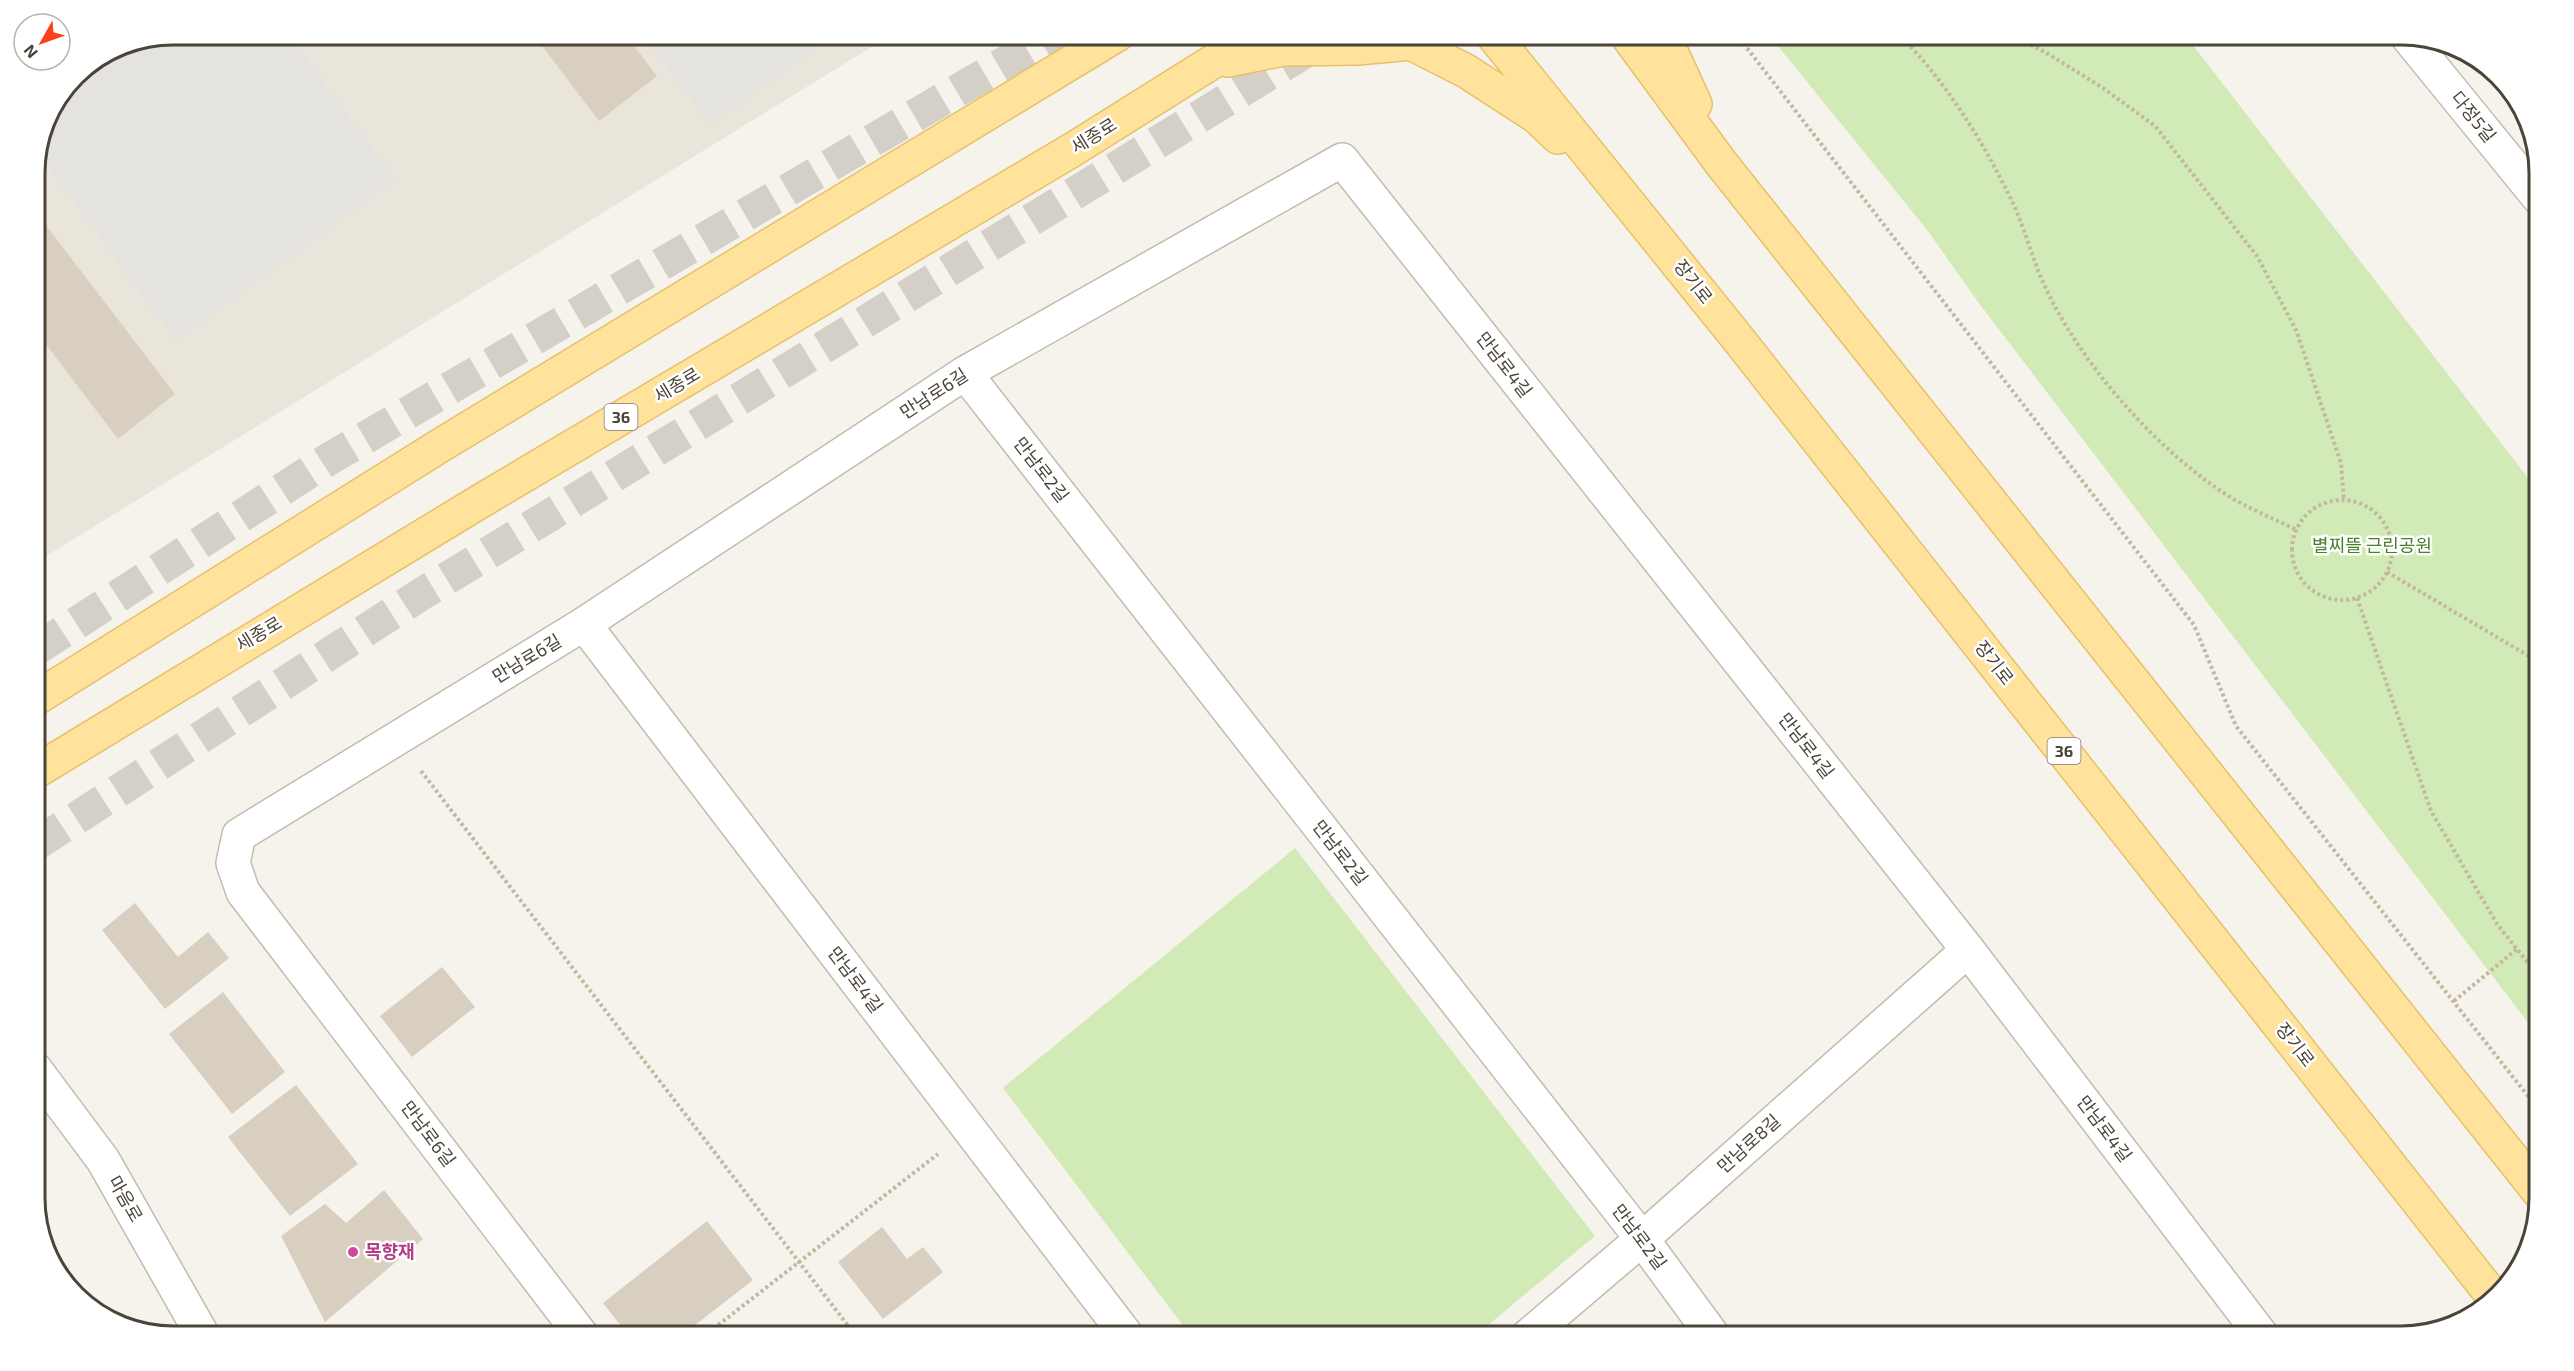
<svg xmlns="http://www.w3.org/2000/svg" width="2574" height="1371" font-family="'Exo 2','Noto Sans KR',sans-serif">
<rect width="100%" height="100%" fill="#f6f3ec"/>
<!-- residential -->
<path fill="#eae5da" d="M173,34l718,1 -856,528v-399l10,-44 30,-45 45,-30z"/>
<!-- green -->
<path fill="#d2eab5" d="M1769,35h416l354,457v545l-561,-735 -50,-71z
M1295,848l300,388 -120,100h-284l-188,-248z"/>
<!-- parking -->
<path fill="#e5e3e0" d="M173,35h116l106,144 -219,162 -138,-189 7,-32 30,-45 45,-30z
M644,35h191l-125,90z"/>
<!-- building -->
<path fill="#d8cfc1" d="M533,34h92l32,42 -58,45z
M45,224l130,170 -57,45 -83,-109v-98z
M135,903l43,54 30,-25 21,26 -64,51 -63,-79z
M442,967l33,40 -63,50 -32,-41z
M223,992l62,80 -53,42 -63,-80z
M296,1085l62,79 -68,52 -62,-79z
M384,1190l39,49 -98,83 -44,-86 44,-32 21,19z
M707,1221l46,59 -72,56h-52l-26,-33z
M882,1227l25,32 16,-12 20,25 -60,47 -45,-57z"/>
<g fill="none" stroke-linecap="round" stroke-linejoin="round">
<!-- trunk-tunnel -->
<path stroke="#d4d0c8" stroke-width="33" stroke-dasharray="33 16" stroke-linecap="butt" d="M35,650l294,-191 725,-425
M35,845l385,-250 901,-553"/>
<!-- minor casing -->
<g stroke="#c2bbae" stroke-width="36">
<path id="minor" d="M2407,36l132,162
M965,373l677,866 71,97
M584,624l543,712
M582,1336l-339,-444 -10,-29 6,-28 345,-211 381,-251 377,-213 626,790 294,386
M1528,1336l114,-97 326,-289"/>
</g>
<!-- tertiary casing -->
<g stroke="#c2bbae" stroke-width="36">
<path id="tertiary" d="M35,1069l68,91 100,176"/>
</g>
<!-- primary casing -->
<g stroke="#e6c16a" stroke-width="36">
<path id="primary" d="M1492,34l247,306 753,955
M1626,34l95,129 818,1029
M1663,34l32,70
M1228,60l55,-11 75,-1 53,-5 55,28 71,46 21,20
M35,699l406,-254 677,-411
M35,772l444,-270 593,-352 185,-116"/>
</g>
<!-- path -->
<path stroke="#c4b79f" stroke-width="4" stroke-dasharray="3 3" stroke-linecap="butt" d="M1736,34l458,591 42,101 303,384
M1898,34c45,43 84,106 111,161 14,27 21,57 33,85 36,82 117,174 193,220 20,11 41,20 62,30
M2009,34l36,18 58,36 52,38 102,130 39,74 45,133 3,38
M2292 550a50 50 0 1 1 100 0a50 50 0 1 1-100 0Z
M2387,572l152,90
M2357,598l74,213 66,113 42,53
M421,771l435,565
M2454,1001l63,-52
M704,1336l234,-182"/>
<!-- minor -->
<use href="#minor" stroke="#fff" stroke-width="33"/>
<!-- tertiary -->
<use href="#tertiary" stroke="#fff" stroke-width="33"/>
<!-- primary -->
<use href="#primary" stroke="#ffe39c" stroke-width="33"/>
</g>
<!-- markers -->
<circle fill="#d1479c" stroke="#fff" stroke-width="2" cx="353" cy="1252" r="6"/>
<g text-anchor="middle" stroke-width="5" stroke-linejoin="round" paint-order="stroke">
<!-- shield labels -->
<g fill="#fff" stroke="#817c74" stroke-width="1.5">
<rect x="604.5" y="404" width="33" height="26" rx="4.5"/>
<rect x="2047.5" y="738" width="33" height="26" rx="4.5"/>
</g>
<g font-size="16" font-weight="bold" fill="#4b4439">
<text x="621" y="423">36</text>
<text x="2064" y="757">36</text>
</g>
<!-- street labels -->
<g font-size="18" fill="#4b4439" stroke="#fff">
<text transform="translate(2473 117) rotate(51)" y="6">다정5길</text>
<text transform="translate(1094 136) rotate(-32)" y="6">세종로</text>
<text transform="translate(1693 282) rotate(52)" y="6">장기로</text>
<text transform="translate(1504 365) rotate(52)" y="6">만남로4길</text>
<text transform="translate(677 385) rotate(-31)" y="6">세종로</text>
<text transform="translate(934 394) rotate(-33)" y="6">만남로6길</text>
<text transform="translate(1041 470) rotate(52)" y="6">만남로2길</text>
<text transform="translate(259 634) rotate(-31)" y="6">세종로</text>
<text transform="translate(527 659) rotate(-31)" y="6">만남로6길</text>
<text transform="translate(1994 663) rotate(52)" y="6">장기로</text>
<text transform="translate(1806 746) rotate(52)" y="6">만남로4길</text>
<text transform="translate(1340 853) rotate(52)" y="6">만남로2길</text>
<text transform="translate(855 980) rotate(53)" y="6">만남로4길</text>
<text transform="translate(2295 1045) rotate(52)" y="6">장기로</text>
<text transform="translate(2104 1129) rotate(53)" y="6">만남로4길</text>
<text transform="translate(428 1134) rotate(53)" y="6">만남로6길</text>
<text transform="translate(1749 1144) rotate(-42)" y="6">만남로8길</text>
<text transform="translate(125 1199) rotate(60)" y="6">마음로</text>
<text transform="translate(1639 1237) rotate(53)" y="6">만남로2길</text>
</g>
<!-- park labels -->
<g font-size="18" fill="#4a7f2a" stroke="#fff">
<text x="2372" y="552">별찌뜰 근린공원</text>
</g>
<!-- hotel labels -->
<g font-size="18" font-weight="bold" fill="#b23c85" stroke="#fff" text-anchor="start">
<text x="365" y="1258">목향재</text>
</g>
</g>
<!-- crop -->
<path d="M0 0H2574V1371H0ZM173 45H2401A128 128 0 0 1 2529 173V1198A128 128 0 0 1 2401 1326H173A128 128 0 0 1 45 1198V173A128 128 0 0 1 173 45Z" fill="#fff" fill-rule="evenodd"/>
<path fill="none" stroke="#4b4439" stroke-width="3" d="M173 45H2401A128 128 0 0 1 2529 173V1198A128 128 0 0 1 2401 1326H173A128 128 0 0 1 45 1198V173A128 128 0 0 1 173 45Z"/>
<!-- north arrow -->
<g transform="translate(42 42) rotate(230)"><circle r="28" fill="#ffffff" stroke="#b7b4b0" stroke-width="1.5"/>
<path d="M0-4.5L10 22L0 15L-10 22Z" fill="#fc3f1d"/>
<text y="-9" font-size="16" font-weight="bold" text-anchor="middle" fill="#4b4439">N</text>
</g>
</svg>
